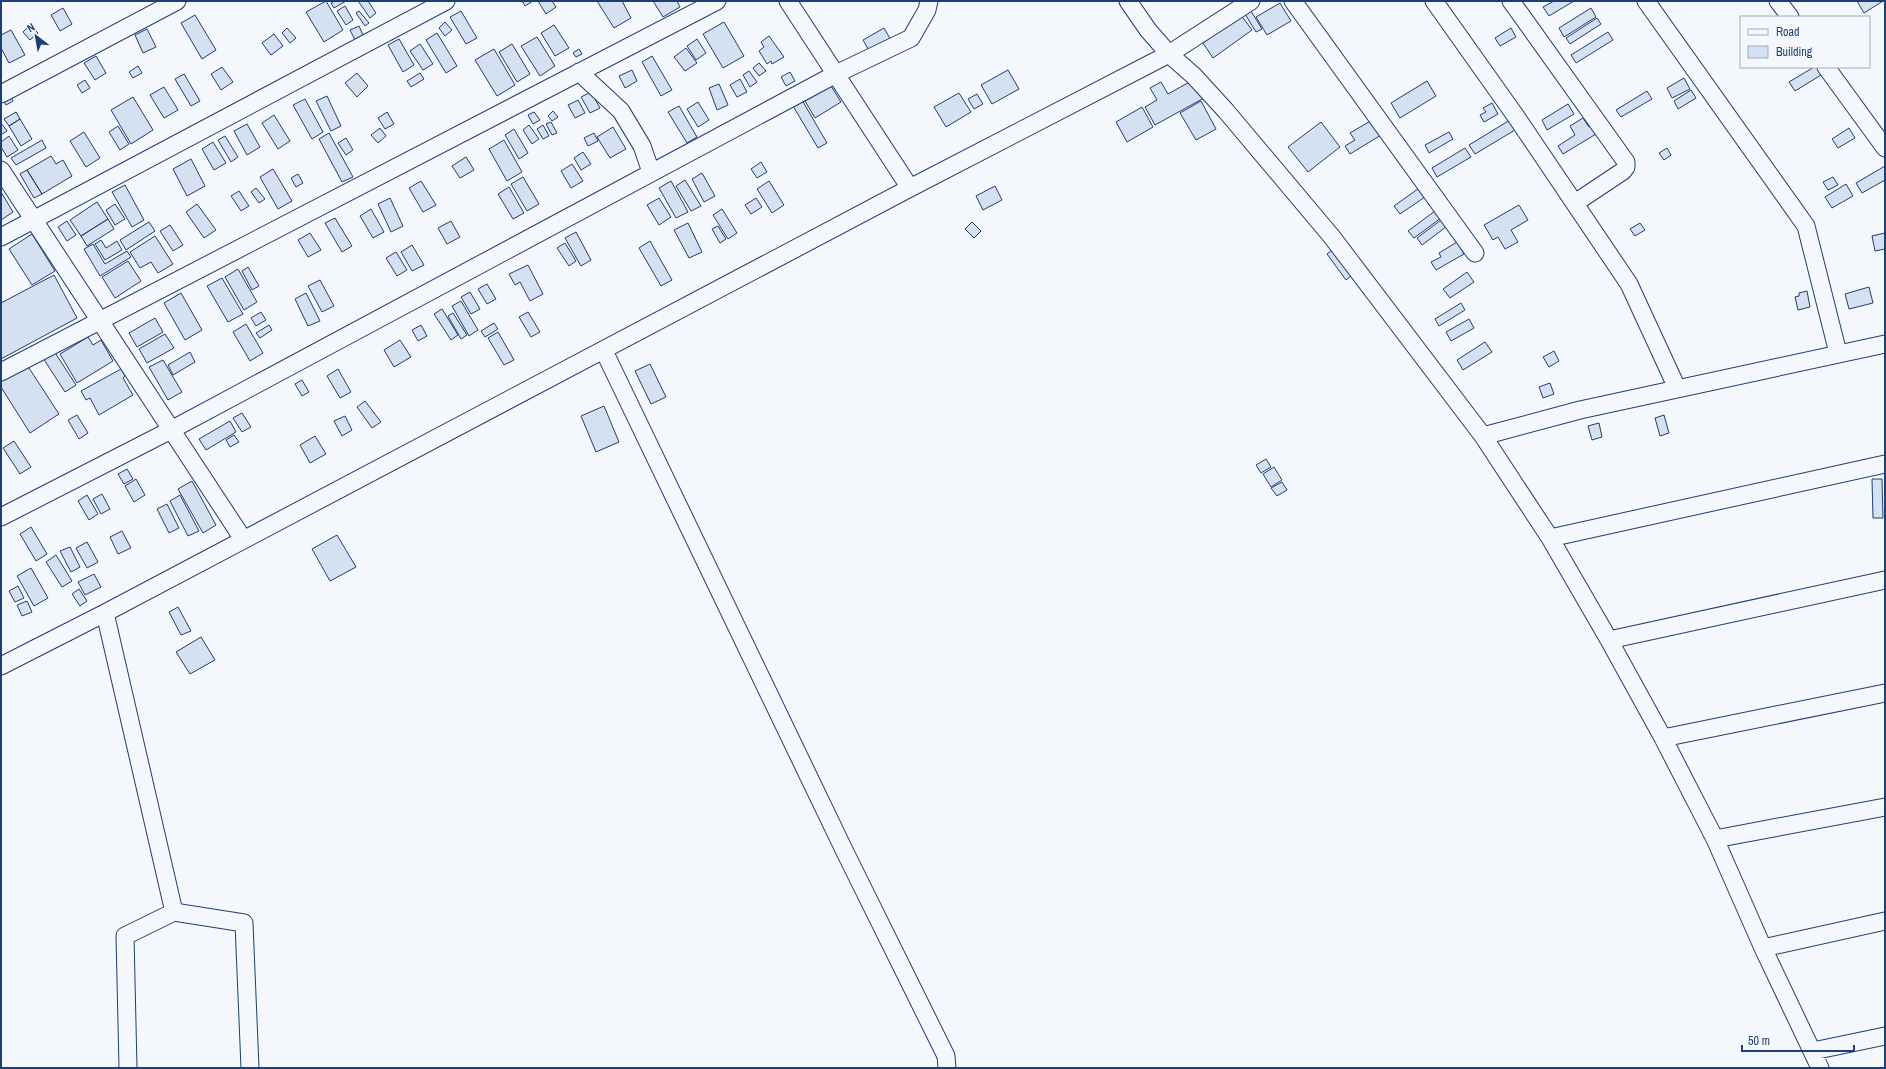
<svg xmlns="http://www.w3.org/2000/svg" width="1886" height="1069" font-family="'Archivo Narrow',sans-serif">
<rect width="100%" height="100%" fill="#f4f7fb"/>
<!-- building -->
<path fill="#d5e0f0" stroke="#1d3f73" d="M326,1l17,29 -19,12 -18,-30z
M335,1h11l-12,7 -3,-5z
M358,1h10l8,12 -6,5z
M522,1h11l-8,5z
M538,1h14l4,6 -10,7z
M597,1h25l9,17 -17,10z
M653,1h24l3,6 -17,10z
M1554,1h20l-25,15 -6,-9z
M1857,1h26l-19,12z
M1280,3l11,18 -24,14 -11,-18z
M345,6l8,14 -7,5 -9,-14z
M63,8l9,16 -12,7 -9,-16z
M1591,8l5,9 -32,20 -5,-9z
M359,11l10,12 -4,3 -9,-13z
M461,11l16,27 -11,6 -16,-27z
M1251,11l11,18 -6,3 -11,-18z
M195,15l21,35 -14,9 -21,-36z
M1241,15l11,15 -39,28 -10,-15z
M1597,18l4,6 -31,20 -4,-6z
M445,22l7,8 -7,6 -6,-8z
M724,22l20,34 -21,12 -20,-34z
M30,25l8,8 -8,7 -7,-8z
M554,25l15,23 -14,8 -14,-23z
M359,26l4,9 -8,5 -5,-10z
M287,28l9,10 -6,5 -8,-10z
M884,28l8,14 -21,12 -8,-14z
M1511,28l5,9 -16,9 -5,-8z
M147,29l9,18 -13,6 -8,-18z
M11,30l14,25 -16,8 -8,-15v-13z
M1608,32l5,8 -37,23 -5,-8z
M437,33l20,33 -11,7 -20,-33z
M274,34l9,12 -12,9 -9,-12z
M769,36l15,21 -12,7 -1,-3 -4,3 -8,-13 5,-4 -3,-5z
M537,37l18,29 -15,10 -19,-30z
M399,39l15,26 -11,7 -15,-27z
M697,39l9,14 -10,7 -9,-14z
M420,44l13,20 -10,6 -13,-19z
M512,44l18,30 -13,8 -18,-30z
M686,48l11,15 -12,8 -11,-14z
M494,49l21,36 -18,11 -22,-36z
M579,49l3,5 -6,3 -3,-4z
M96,56l10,17 -11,7 -11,-17z
M652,56l20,34 -11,6 -19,-34z
M759,63l7,8 -7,5 -6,-8z
M138,66l4,7 -9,5 -4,-6z
M222,67l11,15 -12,8 -10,-16z
M1814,67h9l3,5 -31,19 -6,-9z
M632,70l5,11 -12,7 -6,-12z
M1008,70l11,19 -27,15 -11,-19z
M749,71l8,11 -7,5 -7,-12z
M790,72l5,9 -9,5 -5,-9z
M357,73l11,13 -11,11 -12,-14z
M420,73l4,6 -13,8 -4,-6z
M184,74l16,27 -9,5 -16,-27z
M1684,78l6,11 -18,9 -5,-10z
M740,79l7,13 -10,5 -7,-12z
M85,80l5,8 -8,5 -5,-8z
M1193,80l11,18 -49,27 -10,-18 12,-7 -7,-12 11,-6 7,12z
M1427,81l9,15 -36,22 -9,-15z
M719,84l9,21 -11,5 -8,-22z
M831,86l10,16 -26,16 -10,-17z
M164,87l14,23 -14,8 -14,-23z
M1691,90l5,8 -18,11 -4,-8z
M1647,91l5,8 -31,18 -5,-7z
M591,92l9,16 -10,5 -9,-16z
M8,93l5,8 -7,4 -5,-8z
M959,93l12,19 -25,15 -12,-20z
M977,94l6,10 -9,5 -6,-10z
M327,96l14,30 -10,5 -15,-30z
M133,97l20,33 -22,14 -20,-34z
M305,99l18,33 -11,7 -19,-34z
M578,100l7,13 -10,5 -7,-13z
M802,100l25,43 -9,5 -25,-42z
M1201,101l15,28 -20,11 -16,-27z
M698,102l11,18 -11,7 -11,-18z
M1492,103l6,11 -14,8 -4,-7 6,-3 -3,-4z
M1568,104l6,10 -27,16 -5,-10z
M679,106l18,31 -10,6 -19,-31z
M1142,107l11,20 -26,15 -11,-20z
M553,111l5,6 -6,4 -4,-5z
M16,112l4,7 -11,7 -5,-7z
M387,112l7,12 -9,5 -7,-11z
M534,112l6,8 -7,4 -5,-9z
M274,115l16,26 -12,8 -16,-26z
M1583,118l6,9 7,-4 5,8 -38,23 -5,-8 17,-11 -5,-9z
M20,119l12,20 -11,7 -12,-20z
M1372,120l9,15 -31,19 -5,-8 10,-6 -5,-7z
M1510,120l5,10 -40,24 -6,-9z
M551,122l6,11 -5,2 -6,-11z
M1321,122l19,25 -32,25 -20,-25z
M1,123l6,8 -6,4z
M247,124l13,23 -13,8 -13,-24z
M529,125l10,14 -7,5 -9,-14z
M543,125l6,11 -6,3 -6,-10z
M118,126l11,18 -9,6 -11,-18z
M613,127l13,22 -16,9 -13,-21z
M380,128l6,8 -8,7 -7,-8z
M1849,128l6,10 -17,10 -6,-9z
M514,129l14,24 -9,6 -14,-24z
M84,132l16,26 -14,9 -16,-26z
M1449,132l4,7 -24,14 -4,-8z
M329,133l24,44 -11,5 -23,-43z
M594,133l4,8 -10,5 -4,-8z
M9,136l9,14 -11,7 -6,-10v-5z
M225,136l13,21 -7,5 -13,-22z
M346,138l7,12 -7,5 -8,-12z
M42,140l4,8 -30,17 -5,-7z
M504,140l18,32 -15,9 -18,-32z
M213,142l13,21 -12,7 -12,-21z
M1465,148l6,9 -34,20 -5,-9z
M1667,148l4,7 -7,5 -5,-7z
M583,152l8,12 -10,6 -7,-12z
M51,156l5,8 7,-4 9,16 -30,18 -15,-24z
M466,157l8,13 -14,8 -8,-12z
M191,159l14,27 -18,10 -14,-27z
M761,162l6,10 -10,6 -6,-9z
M572,164l11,17 -12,7 -10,-17z
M1885,166v14l-23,13 -6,-10z
M273,169l19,32 -14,8 -18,-32z
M27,170l15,24 -8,4 -14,-24z
M702,173l13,23 -11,6 -12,-23z
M298,174l5,9 -7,4 -5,-9z
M523,177l16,27 -12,7 -16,-27z
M1833,177l5,8 -10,5 -5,-8z
M685,180l16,26 -10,5 -15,-25z
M421,181l15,24 -13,7 -14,-24z
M671,181l17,31 -12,6 -17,-30z
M769,181l15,24 -12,8 -15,-24z
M1846,184l7,12 -21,12 -7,-11z
M125,185l19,35 -12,7 -20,-35z
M995,186l7,14 -19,10 -7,-14z
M1422,186l6,9 -28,19 -6,-8z
M509,187l15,26 -11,6 -15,-25z
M256,188l9,11 -6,4 -8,-11z
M239,191l10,15 -8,5 -10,-15z
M1,192l12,20 -12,8z
M390,198l13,28 -12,6 -13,-28z
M659,198l12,19 -12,8 -12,-20z
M756,198l6,9 -11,7 -6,-9z
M97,202l11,17 -27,17 -11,-16z
M115,204l10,15 -10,6 -9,-15z
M197,204l19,26 -12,8 -18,-26z
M1519,205l9,15 -17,10 7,12 -13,7 -7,-12 -5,3 -9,-15z
M1439,208l6,7 -31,23 -6,-7z
M371,209l13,23 -11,6 -13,-22z
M722,209l15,24 -9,6 -15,-24z
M1445,217l5,7 -28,21 -5,-7z
M335,218l17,28 -10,6 -17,-29z
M108,219l6,10 -27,17 -6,-10z
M67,221l9,14 -9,6 -9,-14z
M451,221l9,16 -13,7 -9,-16z
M149,222l6,9 -29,19 -6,-10z
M972,222l9,9 -7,7 -9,-9z
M688,223l14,29 -13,6 -15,-28z
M1640,223l5,7 -10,6 -5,-7z
M170,225l13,20 -10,6 -13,-20z
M718,226l8,13 -6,4 -8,-14z
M576,232l15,28 -10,6 -16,-28z
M310,233l11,17 -13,7 -10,-17z
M1885,233v16l-10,2 -3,-15z
M32,234l23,37 -23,14 -23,-36z
M155,236l18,28 -15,9 -7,-11 -11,6 -10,-16z
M101,240l5,8 11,-7 5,9 -17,10 -10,-16z
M650,241l22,39 -11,6 -22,-38z
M1457,242l7,12 -28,16 -5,-8 10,-5 -2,-4z
M565,243l11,18 -7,5 -12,-18z
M93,244l12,20 22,-13 4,6 -31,19 -16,-27z
M412,245l12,20 -12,6 -11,-19z
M1337,247l19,25 -10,8 -19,-26z
M396,252l11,18 -10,6 -11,-18z
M128,261l13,20 -26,17 -13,-21z
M528,265l15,29 -13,7 -10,-19 -5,3 -6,-11z
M248,267l11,19 -7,4 -10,-19z
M238,269l19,33 -13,8 -19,-33z
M1467,272l7,10 -24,16 -7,-9z
M54,275l23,43 -76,41v-56z
M222,278l21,36 -15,8 -21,-36z
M320,280l14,26 -12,6 -14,-26z
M487,284l9,15 -9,5 -9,-15z
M1869,287l4,16 -24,6 -4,-15z
M1807,291l3,16 -12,3 -3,-13 4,-1v-3z
M470,292l10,17 -9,5 -10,-17z
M181,293l21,37 -17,10 -21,-37z
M306,293l14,28 -12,5 -13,-27z
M461,301l17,29 -9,6 -17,-30z
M1461,303l4,7 -26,16 -4,-7z
M442,309l16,26 -7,5 -17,-26z
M261,312l5,8 -10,6 -5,-8z
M528,312l12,20 -9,5 -12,-20z
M453,313l14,22 -6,4 -13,-23z
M155,318l8,14 -26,15 -8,-14z
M1469,319l5,9 -23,13 -5,-9z
M494,323l4,6 -13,8 -4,-6z
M246,324l17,29 -13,8 -17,-29z
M269,325l3,5 -12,8 -4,-5z
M421,325l6,11 -9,5 -6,-11z
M498,332l16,28 -10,5 -16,-27z
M165,334l9,14 -27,15 -8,-14z
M88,337l5,8 8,-5 12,21 -36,22 -17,-29z
M400,340l11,17 -17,10 -10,-17z
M1485,342l7,10 -29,18 -6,-10z
M54,351l22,34 -11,7 -22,-34z
M1554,351l5,10 -10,6 -6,-10z
M190,352l5,10 -22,13 -5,-10z
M163,360l19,32 -14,8 -19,-33z
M650,364l16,33 -15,7 -16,-33z
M27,365l32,49 -29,19 -29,-46v-6z
M121,369l4,7 -2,2 10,17 -34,20 -9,-17 -4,2 -5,-9z
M338,369l13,23 -11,6 -13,-22z
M302,380l7,12 -7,4 -7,-12z
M1550,383l4,11 -11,4 -4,-11z
M365,401l16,21 -9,6 -15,-21z
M604,406l15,36 -23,10 -15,-36z
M242,413l9,14 -9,5 -9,-14z
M77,415l11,18 -9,6 -11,-19z
M1664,415l5,18 -9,3 -5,-18z
M345,416l7,14 -10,6 -8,-15z
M230,421l6,11 -30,18 -7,-11z
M1599,423l3,14 -10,3 -4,-14z
M234,435l5,7 -9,5 -4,-7z
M315,436l11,18 -16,9 -10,-18z
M14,441l17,26 -11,7 -17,-26z
M1266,459l5,8 -10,6 -5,-8z
M1274,467l8,13 -11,7 -8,-13z
M127,469l6,10 -9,5 -6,-10z
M136,479l9,16 -11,7 -9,-16z
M1872,479h10l1,39h-10z
M192,481l24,44 -13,8 -25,-44z
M1282,482l5,8 -10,6 -6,-8z
M102,494l8,15 -9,5 -8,-15z
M87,495l11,19 -9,6 -11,-19z
M180,495l19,36 -11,5 -18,-35z
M167,504l12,24 -10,5 -12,-24z
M31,527l16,27 -11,7 -16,-27z
M122,531l9,17 -13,6 -8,-17z
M337,535l19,32 -26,14 -18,-32z
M87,542l11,20 -11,6 -11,-20z
M70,547l10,20 -9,5 -11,-21z
M56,555l16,26 -10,6 -16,-25z
M31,568l17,30 -14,8 -17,-30z
M94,574l7,13 -16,8 -7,-13z
M18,586l6,12 -9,4 -6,-11z
M79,589l8,12 -7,5 -8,-12z
M27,601l5,11 -10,4 -5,-11z
M178,607l13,24 -10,4 -12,-23z
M201,637l14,23 -25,14 -14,-22z"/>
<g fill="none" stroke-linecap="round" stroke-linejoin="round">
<!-- minor casing -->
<g stroke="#1d3f73" stroke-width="19">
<path id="minor" d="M788,1l122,187
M1128,1l20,29 21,24 25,22 32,35 106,126 151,199 67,102 59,102 54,98 52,101 48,109 57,120
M1293,1l182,252
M1434,1l83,117 112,166 48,104
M1511,1l115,161v5l-3,4 -48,32
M1646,1l160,225 32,127
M1778,1l12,16
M1826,67l59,81
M579,72l42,39 21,35 9,26
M1,94l176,-93
M1,170l242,369
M1,237l445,-236
M604,351l241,501 101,204 1,12
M1,372l716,-371
M1483,436l97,-26 305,-66
M1,517l170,-87 665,-356 75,-36 16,-28 2,-9
M1550,538l335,-74
M105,613l69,299 70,11 6,145
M1609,640l276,-60
M1,666l104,-53 805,-425 259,-134 82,-53
M1663,738l222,-45
M1715,839l170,-32
M1763,948l122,-27
M1813,1051l72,-15
M128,1068l-3,-132 49,-24"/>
</g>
<!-- minor -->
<use href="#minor" stroke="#f4f7fb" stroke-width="17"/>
</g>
<!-- border -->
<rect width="1886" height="1069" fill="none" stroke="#1d3f73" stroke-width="4"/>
<!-- legend -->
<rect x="1740" y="16" width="130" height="52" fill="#f4f7fb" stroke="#9eadc5"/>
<rect x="1748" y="29" width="20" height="6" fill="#f4f7fb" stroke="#9eadc5"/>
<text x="1776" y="36" font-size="12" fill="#1d3f73">Road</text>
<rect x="1748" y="46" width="20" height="12" fill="#d5e0f0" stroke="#9eadc5"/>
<text x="1776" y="56" font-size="12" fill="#1d3f73">Building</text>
<!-- north arrow -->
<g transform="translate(36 36) rotate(329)" stroke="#f4f7fb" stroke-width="3" paint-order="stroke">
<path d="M0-3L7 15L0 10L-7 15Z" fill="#1d3f73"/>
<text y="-6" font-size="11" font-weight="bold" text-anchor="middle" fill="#1d3f73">N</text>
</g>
<!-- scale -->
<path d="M1742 1045v6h112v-6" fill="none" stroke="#1d3f73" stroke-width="2"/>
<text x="1748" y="1045" font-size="12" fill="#1d3f73" stroke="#f4f7fb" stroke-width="3" paint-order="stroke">50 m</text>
</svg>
